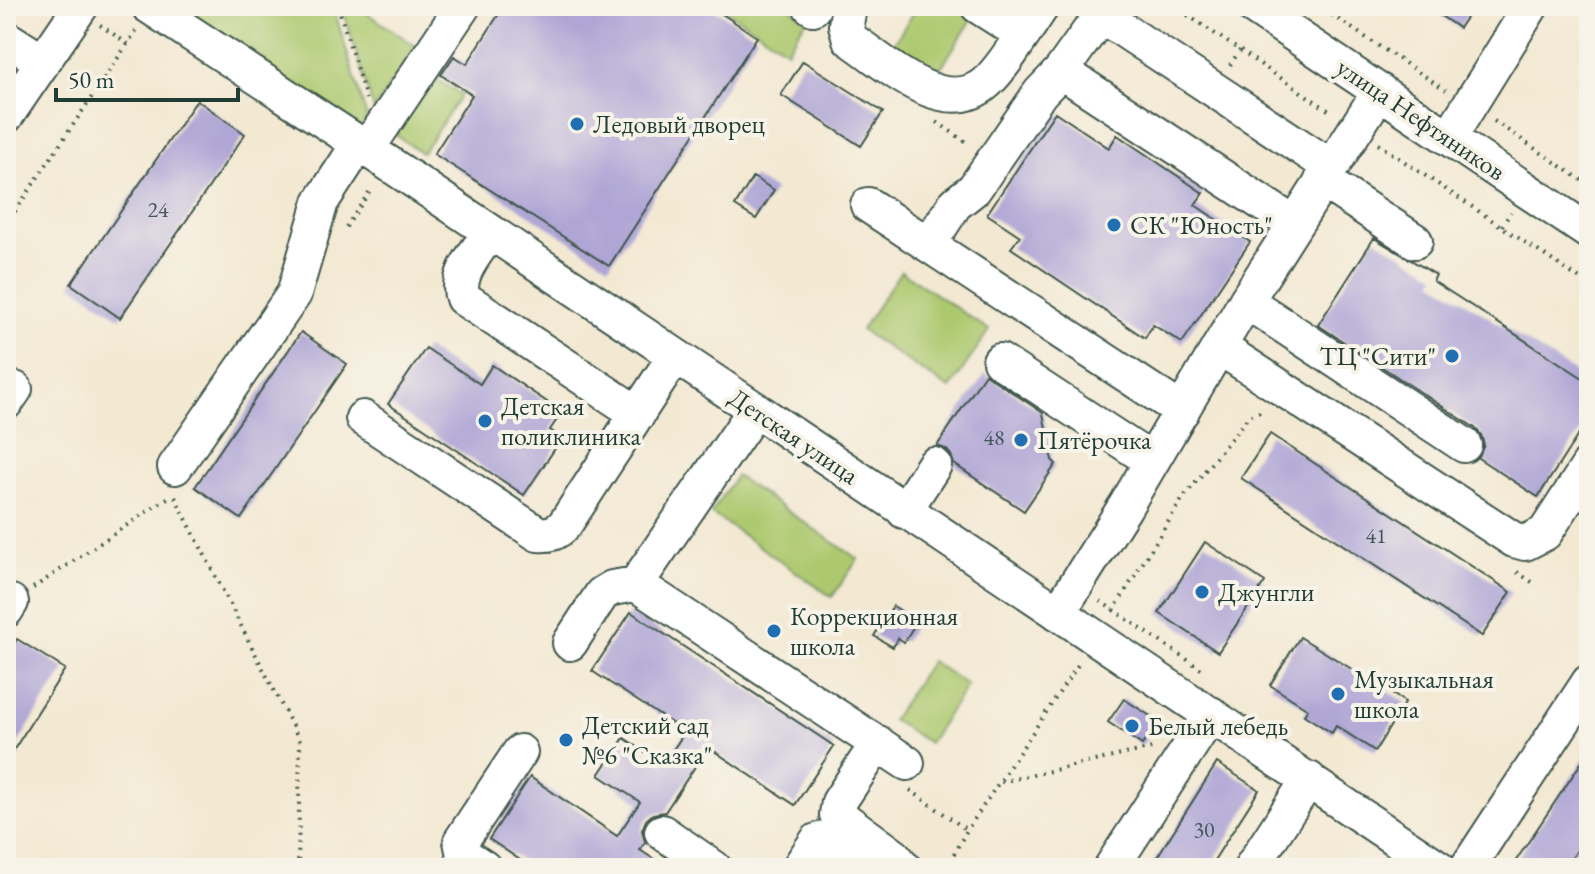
<svg xmlns="http://www.w3.org/2000/svg" width="1595" height="874" font-family="'EB Garamond',serif">
<rect width="100%" height="100%" fill="#f7f3e8"/>
<filter id="ink" filterUnits="userSpaceOnUse"><feTurbulence type="fractalNoise" baseFrequency=".0125" numOctaves="2"/><feDisplacementMap in="SourceGraphic" scale="16" xChannelSelector="R" yChannelSelector="G"/><feConvolveMatrix kernelMatrix="1 2 1 2 8 2 1 2 1" color-interpolation-filters="sRGB"/></filter>
<filter id="wash" filterUnits="userSpaceOnUse"><feTurbulence type="fractalNoise" baseFrequency=".006" numOctaves="4" result="noise"/><feDisplacementMap in="SourceGraphic" scale="32" xChannelSelector="R" yChannelSelector="G"/><feGaussianBlur stdDeviation="1.8" result="paint"/><feColorMatrix in="noise" values="0 0 0 0 0 0 0 0 0 0 0 0 0 0 0 0 0 1.4 0 .05"/><feComposite in="paint" operator="in"/></filter>
<g filter="url(#wash)">
<rect width="100%" height="100%" fill="#f3e9d3"/>
<!-- green -->
<path fill="#adc970" stroke="#668352" stroke-width="2" d="M172,6h161l34,112 -7,12z
M342,6h14l60,40 -42,64z
M719,6h68l20,13 -20,31z
M918,6h37l18,12 -35,54 -44,-29z
M432,76l29,19 -39,58 -28,-19z
M901,271l88,59 -39,59 -89,-59z
M736,476l122,83 -26,38 -121,-84z
M931,661l36,24 -38,58 -37,-23z"/>
<g id="blocks">
<!-- building -->
<path fill="#afa6d5" d="M504,6h206l47,31 -148,229 -175,-112 38,-59 -31,-20 13,-19 13,8z
M1426,6h48l-15,22z
M803,61l80,51 -22,34 -80,-51z
M197,100l48,34 -125,184 -49,-34z
M1055,112l54,36 8,-13 86,58 -8,12 55,37 -68,101 -29,-18 -8,13 -134,-90 9,-12 -33,-22z
M753,177l21,13 -18,29 -21,-13z
M1374,238l62,37 -3,6 156,101v36l-51,79 -60,-39 6,-13 -3,-10 -6,-7 -157,-103z
M301,332l46,32 -106,155 -46,-32z
M426,348l54,36 12,-19 70,47 -12,18 12,8 -38,57 -136,-91z
M985,374l58,39 9,47 4,4 -32,47 -70,-47 -3,-9 -5,-6 -9,-3z
M1270,434l241,158 -29,44 -241,-158z
M1205,542l60,40 -47,70 -59,-39z
M893,606l24,15 -13,21 -6,-4 -5,9 -19,-11z
M631,612l203,134 -39,59 -87,-58 -43,65 -12,2 -7,6 -4,10 3,12 -5,8 27,18h-135l-43,-29 41,-62 87,59 23,-34 -41,-27 25,-37 39,26 22,-32 -93,-61z
M1300,637l105,65 -30,49 -39,-25 -4,7 -28,-18 4,-6 -38,-24z
M17,639l48,30 -59,93v-106z
M1124,699l34,22 -16,24 -34,-23z
M1589,751v82l-24,35h-54z
M1217,763l42,27 -50,78h-59z"/>
</g>
</g>
<g filter="url(#ink)">
<use href="#blocks" fill-opacity="0" stroke="#3f574c" stroke-width="2"/>
<g fill="none" stroke-linecap="round" stroke-linejoin="round">
<!-- minor casing -->
<g stroke="#3f574c" stroke-width="38">
<path id="minor" d="M149,6l218,143 1072,719
M810,6l3,2
M849,6l-3,19 4,14c36,24 95,81 137,43 17,-15 41,-56 55,-76
M978,6l44,28
M1252,6l337,226
M6,38l37,24
M1061,71l233,153
M6,116l75,-110
M1449,138l82,-132
M367,149l96,-143
M1322,180l93,61
M868,205l314,206
M490,232c-12,19 -36,43 -27,66l175,116
M929,244l26,-40 19,-15 66,-96 21,-22 30,-42c7,-7 15,-7 25,-4l215,142
M1246,301l218,144
M1219,347l295,193 11,3 20,-10 44,-68
M1000,361l152,100
M6,402l9,-13
M363,418l175,116c12,1 19,-1 27,-10l110,-168
M175,467l119,-173 27,-92 38,-58
M904,511l30,-46
M636,584l119,-174
M6,610l5,-8
M1058,613l67,-106 121,-206 134,-210
M570,643l32,-49 10,-6 24,-4 271,179
M878,743l-39,59 -2,12 57,42 10,12
M662,832l52,36
M484,868l-20,-13 -3,-14 59,-89
M799,868l18,-27 9,-3 40,25
M1111,868l100,-154
M1251,868l58,-89
M1467,868l122,-186"/>
</g>
<!-- path -->
<path stroke="#3f574c" stroke-width="4" stroke-dasharray="2 6" stroke-linecap="butt" d="M338,6l28,93
M1174,6l157,106
M1318,6l128,84
M100,25l28,19
M1230,65l10,-15
M1494,121l95,64
M937,122l32,22
M1378,144l211,141
M6,225l130,-194
M1502,226l9,-14
M346,227l26,-39
M175,497l125,244 -2,127
M1517,572l18,12
M33,588l139,-93
M1100,601l104,70
M1113,611l70,-113 66,-82 16,-6
M1001,782l156,-35
M910,790l57,40
M946,868l21,-38 113,-168"/>
<!-- minor -->
<use href="#minor" stroke="#fff" stroke-width="34"/>
</g>
</g>
<!-- markers -->
<g fill="#1f6fb2" stroke="#f7f3e8" stroke-width="3">
<circle cx="577" cy="124" r="8"/>
<circle cx="1114" cy="225" r="8"/>
<circle cx="1452" cy="356" r="8"/>
<circle cx="485" cy="421" r="8"/>
<circle cx="1021" cy="440" r="8"/>
<circle cx="1202" cy="592" r="8"/>
<circle cx="774" cy="631" r="8"/>
<circle cx="1338" cy="694" r="8"/>
<circle cx="1132" cy="726" r="8"/>
<circle cx="566" cy="740" r="8"/>
</g>
<g text-anchor="middle" stroke-width="8" stroke-linejoin="round" paint-order="stroke">
<!-- number labels -->
<g font-size="22" fill="#43575c">
<text x="158" y="217">24</text>
<text x="994" y="445">48</text>
<text x="1376" y="543">41</text>
<text x="1204" y="837">30</text>
</g>
<!-- street labels -->
<g font-size="26" fill="#1f3d34" stroke="#f7f3e8">
<text transform="translate(1421 119) rotate(34)" y="9">улица Нефтяников</text>
<text transform="translate(794 436) rotate(34)" y="9">Детская улица</text>
</g>
<!-- poi labels -->
<g font-size="26" fill="#1f3d34" stroke="#f7f3e8" text-anchor="start">
<text x="593" y="133">Ледовый дворец</text>
<text x="1130" y="234">СК "Юность"</text>
<text x="1436" y="365" text-anchor="end">ТЦ "Сити"</text>
<text x="501" y="415">Детская<tspan x="501" dy="30">поликлиника</tspan></text>
<text x="1037" y="449">Пятёрочка</text>
<text x="1218" y="601">Джунгли</text>
<text x="790" y="625">Коррекционная<tspan x="790" dy="30">школа</tspan></text>
<text x="1354" y="688">Музыкальная<tspan x="1354" dy="30">школа</tspan></text>
<text x="582" y="734">Детский сад<tspan x="582" dy="30">№6 "Сказка"</tspan></text>
<text x="1148" y="735">Белый лебедь</text>
</g>
</g>
<!-- margin -->
<rect width="1595" height="874" fill="none" stroke="#f7f3e8" stroke-width="32"/>
<!-- scale -->
<path d="M56 88v12h182v-12" fill="none" stroke="#1f3d34" stroke-width="4"/>
<text x="68" y="88" font-size="24" fill="#1f3d34" stroke="#f7f3e8" stroke-width="6" paint-order="stroke">50 m</text>
</svg>
